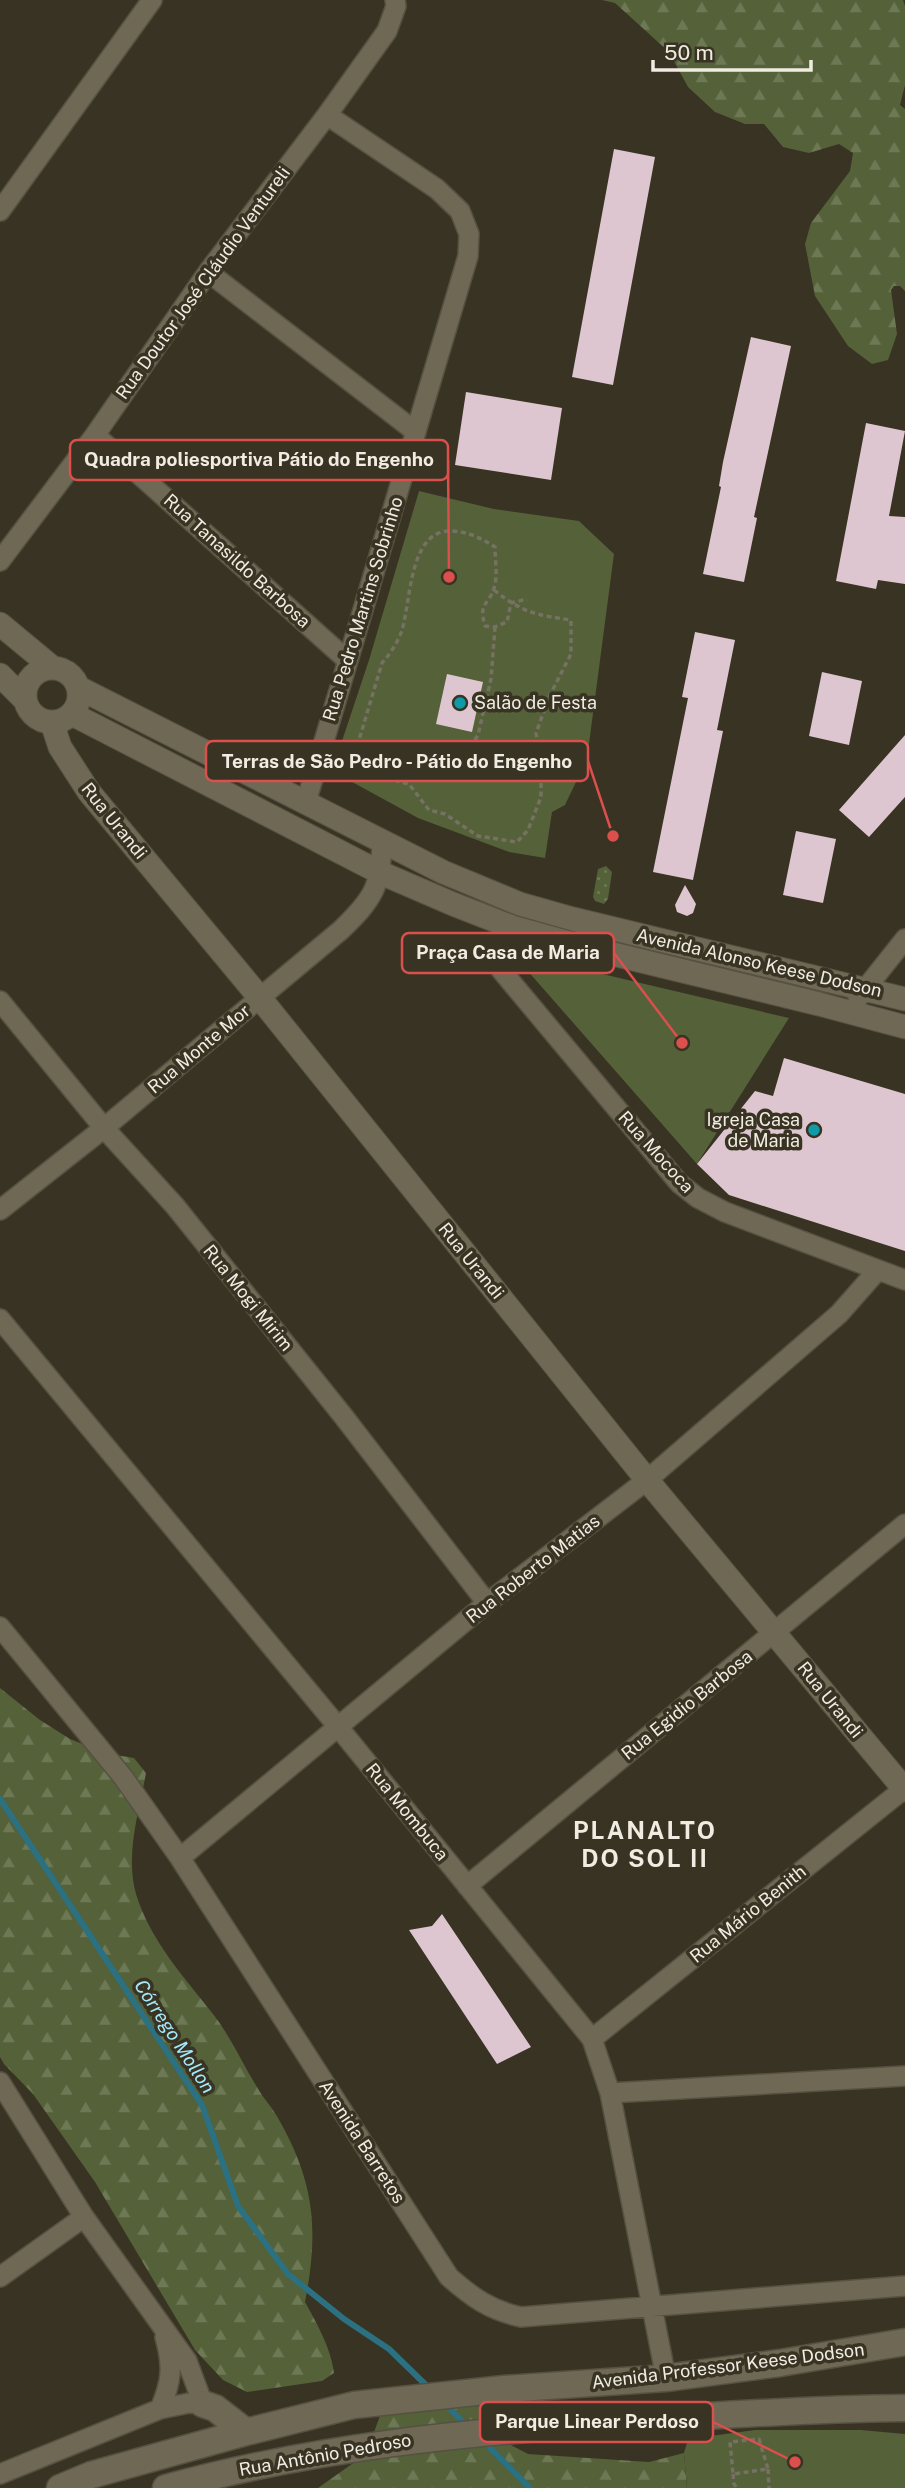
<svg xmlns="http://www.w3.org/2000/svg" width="905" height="2488" font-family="'Public Sans',sans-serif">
<defs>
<pattern id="forest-firs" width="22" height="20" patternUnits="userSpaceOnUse" patternTransform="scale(1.75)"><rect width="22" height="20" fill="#546139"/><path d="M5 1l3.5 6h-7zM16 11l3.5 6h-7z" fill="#6d7855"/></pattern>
<pattern id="garden-dots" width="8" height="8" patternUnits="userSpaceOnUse" patternTransform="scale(1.75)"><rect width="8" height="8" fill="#546139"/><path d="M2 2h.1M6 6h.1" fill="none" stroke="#6d7855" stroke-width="1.8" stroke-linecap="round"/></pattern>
</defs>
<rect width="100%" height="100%" fill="#383322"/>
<!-- forest -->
<path fill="url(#forest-firs)" d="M602,0h301l2,6v79l-5,20 5,4v182l-5,-5h-6l-3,4 6,44 -9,26 -16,4 -24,-18 -33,-50 -10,-52 6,-21 39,-52 3,-18 -14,-9 -30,9 -26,-6 -19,-23h-19l-30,-12 -27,-25 -19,-35 -54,-49z
M0,1688l40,32 30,19 35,14 29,5 12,15c-7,39 -21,81 -10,121 14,46 48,83 77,120 18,23 29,49 44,73 6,11 15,20 21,31 37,65 41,112 27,184 12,22 26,46 29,71l-12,8 -75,11 -24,-12 -28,-30 -100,-168 -62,-88 -29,-30 -4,-7z
M484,2390l13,18 6,33 25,13 121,8 35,-9 3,35h-369l48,-34 15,-41z"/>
<!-- park -->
<path fill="#546139" d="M419,491l75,18 85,12 35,33 -27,205 -22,46 -13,7 -7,46 -36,-6 -91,-34 -86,-47 37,-111z
M528,960l19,1 242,57 -92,146 -171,-195 -1,-4z
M755,2430h106l44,4v54h-218l-3,-35 4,-14z"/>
<!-- garden -->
<path fill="url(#garden-dots)" d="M606,866l6,6 -4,27 -4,5 -9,-3 -2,-4 5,-28z"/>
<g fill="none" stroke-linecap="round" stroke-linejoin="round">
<!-- stream -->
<path stroke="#2b7181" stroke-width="6" d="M0,1799l202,306 36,101 50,68 56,45 45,30 40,39
M444,2403l25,25
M482,2440l48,48"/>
</g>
<!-- building -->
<path fill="#dec6d0" d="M614,149l41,8 -42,228 -41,-8z
M751,337l40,9 -37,171 3,1 -13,64 -41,-8 18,-87 -2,-1 4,-24z
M466,392l96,16 -11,72 -96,-15z
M866,423l39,8 -16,85 16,1v67l-27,-4 -2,9 -40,-8z
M695,632l40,8 -18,90 6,1 -30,149 -40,-8 35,-174 -6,-1z
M822,672l40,9 -13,64 -40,-9z
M447,674l36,8 -11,50 -36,-8z
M905,735v62l-36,40 -30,-27z
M796,831l40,8 -13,64 -40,-8z
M685,885l11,19 -3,9 -6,3 -10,-4 -2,-7z
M784,1058l121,36v157l-176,-56 -32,-31 58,-73 18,5z
M442,1914l89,133 -34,17 -88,-134 23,-4z"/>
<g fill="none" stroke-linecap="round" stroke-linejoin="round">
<!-- minor casing -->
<g stroke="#565142" stroke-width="22">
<path id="minor" d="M0,211l152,-211
M208,272l208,160
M95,435l252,225
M0,561l95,-126 113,-163 119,-157 60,-84 9,-25 -1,-6
M306,802l162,-546 1,-22 -9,-23 -23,-22 -110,-74
M512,927l-8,21 -3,22 178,213 19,15 27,14 180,68
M858,998l47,-59
M0,1001l104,127 71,78 169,211 143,186
M0,1210l104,-82 237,-198c32,-31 40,-43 41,-88
M0,1319l339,409 253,311 18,54 56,285
M0,1627l123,150 57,81 269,419c24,21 41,33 72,40l384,-31
M180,1858l307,-255 160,-123 192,-166 38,-43
M467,1886l438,-362
M592,2039l313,-251
M0,2082l84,135 103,144 16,43 -14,-1 -29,6 -160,65
M610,2093l295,-17
M0,2277l84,-60
M160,2409c12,-28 13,-43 5,-72"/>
</g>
<!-- tertiary casing -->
<g stroke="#565142" stroke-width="25">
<path id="tertiary" d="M0,624l53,44
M25 695a27 27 0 1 1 54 0a27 27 0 1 1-54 0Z
M0,675l25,25
M79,688l364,184 77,32 53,15 332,80
M72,714l309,159 72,31 59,23 72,20 235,57 86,23
M52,723l8,24 29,45 171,206 387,482 258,310"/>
</g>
<!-- secondary casing -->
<g stroke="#565142" stroke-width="29">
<path id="secondary" d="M203,2404l12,4 31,24
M60,2488l31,-13 155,-43 108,-27 150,-16 162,-11 114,-15 125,-21
M166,2488c149,-41 300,-56 454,-66 95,-7 190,-13 285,-14"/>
</g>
<!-- path -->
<path stroke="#767263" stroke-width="3.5" stroke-dasharray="5 3.5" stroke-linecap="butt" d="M494,590c29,23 42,25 77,30v34l-22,43 -13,36 5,32v32l-13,33 -11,12 -39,-6 -33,-22 -16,-4 -20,-26 -12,-3 -37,-20 -1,-21 23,-77c8,-9 16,-21 20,-33 9,-29 7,-99 48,-99 17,0 31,7 45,16 0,13 3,29 -1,41 -5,18 -16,13 -9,38l10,1 12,-5 4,-19 16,-4
M495,627l-4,52 -13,56 -6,10 -13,6 -4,14 17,-20 45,9
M444,744l15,7
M759,2439l9,30 -35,5 -3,-32z
M768,2469l1,19
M733,2474l1,10 3,4"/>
<!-- minor -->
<use href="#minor" stroke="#6e6855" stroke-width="19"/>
<!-- tertiary -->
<use href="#tertiary" stroke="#6e6855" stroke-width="23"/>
<!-- secondary -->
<use href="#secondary" stroke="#6e6855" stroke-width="26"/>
</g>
<!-- markers -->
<g fill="#0f9aa8" stroke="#383322" stroke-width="2.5">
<circle cx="460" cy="703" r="7"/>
<circle cx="814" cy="1130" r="7"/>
</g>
<g text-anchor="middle" stroke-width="7" stroke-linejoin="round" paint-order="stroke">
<!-- street labels -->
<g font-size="18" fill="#f0ece2" stroke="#383322">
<text transform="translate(203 283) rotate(-54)" y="6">Rua Doutor José Cláudio Ventureli</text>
<text transform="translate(237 561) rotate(42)" y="6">Rua Tanasildo Barbosa</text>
<text transform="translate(363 609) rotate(-73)" y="6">Rua Pedro Martins Sobrinho</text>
<text transform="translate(114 821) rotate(51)" y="6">Rua Urandi</text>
<text transform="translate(759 963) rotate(13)" y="6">Avenida Alonso Keese Dodson</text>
<text transform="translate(199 1049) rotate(-40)" y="6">Rua Monte Mor</text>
<text transform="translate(656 1152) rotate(48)" y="6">Rua Mococa</text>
<text transform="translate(471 1261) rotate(51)" y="6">Rua Urandi</text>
<text transform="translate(248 1298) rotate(51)" y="6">Rua Mogi Mirim</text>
<text transform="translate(533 1569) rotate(-38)" y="6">Rua Roberto Matias</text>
<text transform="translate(830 1700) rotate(51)" y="6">Rua Urandi</text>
<text transform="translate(687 1705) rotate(-39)" y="6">Rua Egidio Barbosa</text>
<text transform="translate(407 1812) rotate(51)" y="6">Rua Mombuca</text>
<text transform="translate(748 1914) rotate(-39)" y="6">Rua Mário Benith</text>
<text transform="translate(362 2142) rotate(57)" y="6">Avenida Barretos</text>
<text transform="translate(728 2366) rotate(-7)" y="6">Avenida Professor Keese Dodson</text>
<text transform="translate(325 2455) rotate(-10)" y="6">Rua Antônio Pedroso</text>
</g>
<!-- poi labels -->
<g font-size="18" fill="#f0ece2" stroke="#383322" text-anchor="start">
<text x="474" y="709">Salão de Festa</text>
<text x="800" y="1126" text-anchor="end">Igreja Casa<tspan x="800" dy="21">de Maria</tspan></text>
</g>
<!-- water labels -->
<g font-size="19" font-style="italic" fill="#a4e9fb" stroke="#383322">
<text transform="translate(175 2036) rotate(57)" y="7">Córrego Mollon</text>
</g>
<!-- district labels -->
<g font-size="24" font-weight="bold" letter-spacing="2" fill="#f0ece2" stroke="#383322">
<text x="645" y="1839">PLANALTO<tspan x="645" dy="28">DO SOL II</tspan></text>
</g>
</g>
<!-- callouts -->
<path fill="none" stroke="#db4f4d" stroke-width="2.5" d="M449 577L448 460M613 836L588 761M682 1043L614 953M795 2462L713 2422"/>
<g fill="#db4f4d" stroke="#383322" stroke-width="2.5">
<circle cx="449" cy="577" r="7"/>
<circle cx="613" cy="836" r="7"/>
<circle cx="682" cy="1043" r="7"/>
<circle cx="795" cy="2462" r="7"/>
</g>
<g fill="#383322" stroke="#db4f4d" stroke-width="2.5">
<rect x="70" y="440" width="378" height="40" rx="7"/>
<rect x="206" y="741" width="382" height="40" rx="7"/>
<rect x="402" y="933" width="212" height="40" rx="7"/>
<rect x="480" y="2402" width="233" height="40" rx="7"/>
</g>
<g font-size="19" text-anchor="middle" font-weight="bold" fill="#f0ece2">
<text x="259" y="466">Quadra poliesportiva Pátio do Engenho</text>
<text x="397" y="768">Terras de São Pedro - Pátio do Engenho</text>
<text x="508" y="959">Praça Casa de Maria</text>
<text x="597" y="2428">Parque Linear Perdoso</text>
</g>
<!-- scale -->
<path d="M653 60v10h158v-10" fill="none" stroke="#f0ece2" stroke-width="3.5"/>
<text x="664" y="60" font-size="21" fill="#f0ece2" stroke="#383322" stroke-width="5" paint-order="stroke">50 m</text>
</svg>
